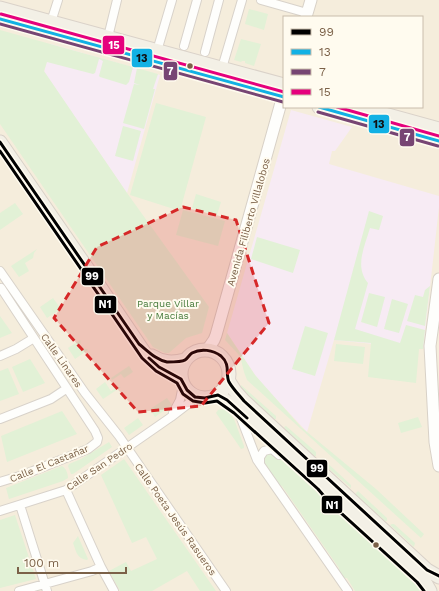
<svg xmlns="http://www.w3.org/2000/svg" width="439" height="591" font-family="'Work Sans',sans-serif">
<rect width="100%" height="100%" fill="#f9f5ec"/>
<!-- residential -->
<path fill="#f5eddc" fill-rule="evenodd" d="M0,0h439v591h-439zM284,17h138v90h-138z"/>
<!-- education -->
<path fill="#f7ebf4" d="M51,44l109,31 -33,118 -83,-121z
M291,110l61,17 -17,24h-3l-3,13 110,32v11l-16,142 -89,-9 -27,92 -42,-45 -10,-12 -28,-42z"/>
<!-- green -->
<path fill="#e2f1d6" d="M249,9l19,5 -4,16 -19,-6z
M0,30l133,37 -4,15 -3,3 -26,-8 -1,-1 4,-15 -4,-2 -4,14 -2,1 -46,-12 -3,9 83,122 82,114 -7,26 -16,5 -17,15h-4l-12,-6 -153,-223z
M241,39l20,5 -7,22 -9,-3v-2h-3l-1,1 -7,-2z
M137,68l21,6 -5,15h2l-11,40 -21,-6 11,-39 6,1 -6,-2z
M156,103l50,14 -26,94 -50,-16z
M123,126l18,5 -8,30 -18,-5z
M196,194l25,8 -4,13 -25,-7z
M15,203l8,11 -23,16v-17z
M183,210l42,11 -7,25 -42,-11z
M369,211l14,5 -4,14 -9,-2c-5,18 -16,38 -2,55l-13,46 45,14 6,-18 19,5 -2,19h-4l-3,34 -48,-6 3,-34 -37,-3z
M257,237l43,13 -7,23 -42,-14z
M37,249l-3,4 -1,5 -8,5 4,8 -10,6 -8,-11z
M430,286l-5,40 -18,-5 8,-26 8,2 2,-7z
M369,293l16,4 -8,30 -16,-5z
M53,298l8,11 -14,9 -7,-11z
M392,299l16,5 -9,29 -15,-4z
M0,316l12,17 -12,5z
M305,326l23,7 -13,43 -23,-7z
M227,333l28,42 46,52 75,62 48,45 -3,4 -174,-158 -3,-8 -4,-16 -15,-16z
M80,340c2,3 -3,6 2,9h5l1,1 -13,9 -7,-11z
M336,344l29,3 -2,17 -29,-3z
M30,359l15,24 -22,9 -11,-25z
M129,366l4,6 -9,6 -3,-4 -9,6 -1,-2z
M8,368l11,26 -19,7v-30z
M105,382l6,9 6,-4h4l-18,12 -7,-10z
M241,385l35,31v3h-3l-33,-31z
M167,398l5,7 -17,12 -5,-8z
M225,408l9,11 10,27v2l-3,1 -2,-3 -23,-33 2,-3z
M62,411l15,23 -70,28 -6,-26z
M418,417l4,10 -21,6 -3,-10z
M138,418l5,7 -14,10 -5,-7z
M286,426l30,26v4h-2l-28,-26 -2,-3z
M109,442l3,5 -39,27h-2l-3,-8 1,-2 12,-5z
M274,453l147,134 2,4h-68l-8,-13h-4l-4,-7v-3l-57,-82 -3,-1c-6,-8 -20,-22 -14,-31z
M322,458l29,27v3l-31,-27z
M124,459l92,132h-16l-13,-20 -35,20h-32l-11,-20 17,-9 5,9 26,-12 -11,-22 -14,6 -31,-68z
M62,466c4,2 6,8 6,12l-5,3 -54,18 -3,-11z
M358,491l29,27v3h-2l-30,-27z
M15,515l21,64 -36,9v-68z
M392,524h2l21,19 -1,4 -24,-22z
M78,536l10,23 -1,1c-10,-1 -11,-9 -14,-17z"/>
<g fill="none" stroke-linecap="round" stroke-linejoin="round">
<!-- minor casing -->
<g stroke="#d8d2ca" stroke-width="10">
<path id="minor" d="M261,0l46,13
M51,22l7,-22
M108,37l9,-37
M184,46l13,-46
M157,51l15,-51
M205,52l14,-52
M222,68l20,-68
M0,271l85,122 34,43 107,155
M0,356l16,-7 18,-11
M173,413l7,-13 3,-15
M239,413l18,47 91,131
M0,419l51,-20 15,-10
M260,464v-7l4,-6 8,-2 7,6
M0,482l23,-7 65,-26 9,-7 1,-4 -3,-7 -94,-143
M66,490l35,77 13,24
M20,505l27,86
M0,511l66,-21 105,-73 26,-20
M19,591l73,-20 9,-4"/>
</g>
<!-- secondary casing -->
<g stroke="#d8d1c7" stroke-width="13">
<path id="secondary" d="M306,17l5,-17
M439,279l-9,67 5,96 4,24
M207,350l7,-10 2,-5 68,-243"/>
</g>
<!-- primary casing -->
<g stroke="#dad2c9" stroke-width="15">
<path id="primary" d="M0,8l284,77
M0,19l284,78
M319,107l120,34
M359,107l80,22
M0,142l94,136 52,77 13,12 22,12
M181 374a24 24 0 1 1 48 0a24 24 0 1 1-48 0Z
M152,356c11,7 21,7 33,4
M228,380l7,11 9,10 183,169 12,7
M218,395l19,14 85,77 11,13 87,79 6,6 4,7"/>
</g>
<!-- minor -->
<use href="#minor" stroke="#fefefc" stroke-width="8"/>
<!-- secondary -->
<use href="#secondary" stroke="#fefefc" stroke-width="11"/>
<!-- primary -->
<use href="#primary" stroke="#f3f0e6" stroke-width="13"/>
<!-- bus-1 casing -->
<g stroke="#fffbef" stroke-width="6">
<path id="bus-1" d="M0,142l139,202c9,7 17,16 28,18 4,0 15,0 18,-2 3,-2 4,-5 7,-7 9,-5 21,-3 29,3 10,9 4,17 8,26 4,7 10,13 15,19l183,169 12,6
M149,358l10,9 22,12 6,11 8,7 10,1 13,-3 9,5 20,18"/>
</g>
<!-- bus-2 casing -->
<g stroke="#fffbef" stroke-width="6">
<path id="bus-2" d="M0,19l284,78
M319,107l120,34"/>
</g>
<!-- bus-3 casing -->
<g stroke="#fffbef" stroke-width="6">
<path id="bus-3" d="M0,24l283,78
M318,112l120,34"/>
</g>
<!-- bus-4 casing -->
<g stroke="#fffbef" stroke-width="6">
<path id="bus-4" d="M1,14l283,78
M337,107l102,29"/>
</g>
<!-- bus-5 casing -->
<g stroke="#fffbef" stroke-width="6">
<path id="bus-5" d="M0,151l142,207 14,13 21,12 6,11 10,7 12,2 12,-2 17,12 84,76 12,14 87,79 7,9"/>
</g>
<!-- bus-1 -->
<use href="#bus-1" stroke="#000" stroke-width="3"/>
<!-- bus-2 -->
<use href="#bus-2" stroke="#12b1e4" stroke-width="3"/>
<!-- bus-3 -->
<use href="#bus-3" stroke="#774573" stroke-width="3"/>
<!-- bus-4 -->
<use href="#bus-4" stroke="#e5007d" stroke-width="3"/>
<!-- bus-5 -->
<use href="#bus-5" stroke="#000" stroke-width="3"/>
</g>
<!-- marked area -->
<path fill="#d62828" fill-opacity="0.2" stroke="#d62828" stroke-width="3" stroke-dasharray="8 5" stroke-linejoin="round" d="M183,207l53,13 33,103 -68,83 -63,6 -84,-94 43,-71z"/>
<!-- markers -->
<g fill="#7b6148" stroke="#fffbef" stroke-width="1.5">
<circle cx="190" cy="66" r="3.5"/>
<circle cx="376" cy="545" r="3.5"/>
</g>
<g text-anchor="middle" stroke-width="4" stroke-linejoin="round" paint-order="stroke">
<!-- street labels -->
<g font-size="10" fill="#7b6148" stroke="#fffbef">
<text transform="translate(248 222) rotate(-74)" y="4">Avenida Filiberto Villalobos</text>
<text transform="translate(62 360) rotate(55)" y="4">Calle Linares</text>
<text transform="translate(49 463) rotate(-22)" y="4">Calle El Castañar</text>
<text transform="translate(99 466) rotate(-34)" y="4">Calle San Pedro</text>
<text transform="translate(176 519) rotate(55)" y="4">Calle Poeta Jesús Rasueros</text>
</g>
<!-- park labels -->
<g font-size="10" fill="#477b3c" stroke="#fffbef">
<text x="168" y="307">Parque Villar<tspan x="168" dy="12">y Macías</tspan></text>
</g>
</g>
<g stroke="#fffbef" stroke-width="1.5">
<rect x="102" y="35" width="23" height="20" rx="4" fill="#e5007d"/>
<rect x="131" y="48" width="22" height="20" rx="4" fill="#12b1e4"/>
<rect x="163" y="61" width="15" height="20" rx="4" fill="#774573"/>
<rect x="368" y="114" width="22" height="20" rx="4" fill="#12b1e4"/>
<rect x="399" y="128" width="16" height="19" rx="4" fill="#774573"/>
<rect x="81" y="267" width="23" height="19" rx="4" fill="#000"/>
<rect x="94" y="295" width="23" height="19" rx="4" fill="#000"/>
<rect x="306" y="459" width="22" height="19" rx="4" fill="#000"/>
<rect x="321" y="495" width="22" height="19" rx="4" fill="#000"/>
</g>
<g font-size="11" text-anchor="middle" font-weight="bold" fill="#fff">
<text x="114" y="49">15</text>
<text x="170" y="75">7</text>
<text x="407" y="141">7</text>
<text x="92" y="280">99</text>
<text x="105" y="308">N1</text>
<text x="317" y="472">99</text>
<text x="332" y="509">N1</text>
</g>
<g font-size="11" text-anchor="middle" font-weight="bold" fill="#111">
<text x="142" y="62">13</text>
<text x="379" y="128">13</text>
</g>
<!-- legend -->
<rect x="283" y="16" width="140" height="92" fill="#fffbef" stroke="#cabdac"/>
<rect x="291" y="29" width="20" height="6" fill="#000000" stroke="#cabdac"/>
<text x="319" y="36" font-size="12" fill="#7b6148">99</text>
<rect x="291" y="49" width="20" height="6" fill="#12b1e4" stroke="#cabdac"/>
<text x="319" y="56" font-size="12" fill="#7b6148">13</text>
<rect x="291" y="69" width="20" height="6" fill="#774573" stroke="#cabdac"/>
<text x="319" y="76" font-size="12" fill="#7b6148">7</text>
<rect x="291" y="89" width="20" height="6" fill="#e5007d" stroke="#cabdac"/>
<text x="319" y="96" font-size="12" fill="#7b6148">15</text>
<!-- scale -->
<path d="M18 567v6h108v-6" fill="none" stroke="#7b6148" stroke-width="2"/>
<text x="24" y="567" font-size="12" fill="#7b6148" stroke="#fffbef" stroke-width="3" paint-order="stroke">100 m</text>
</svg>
